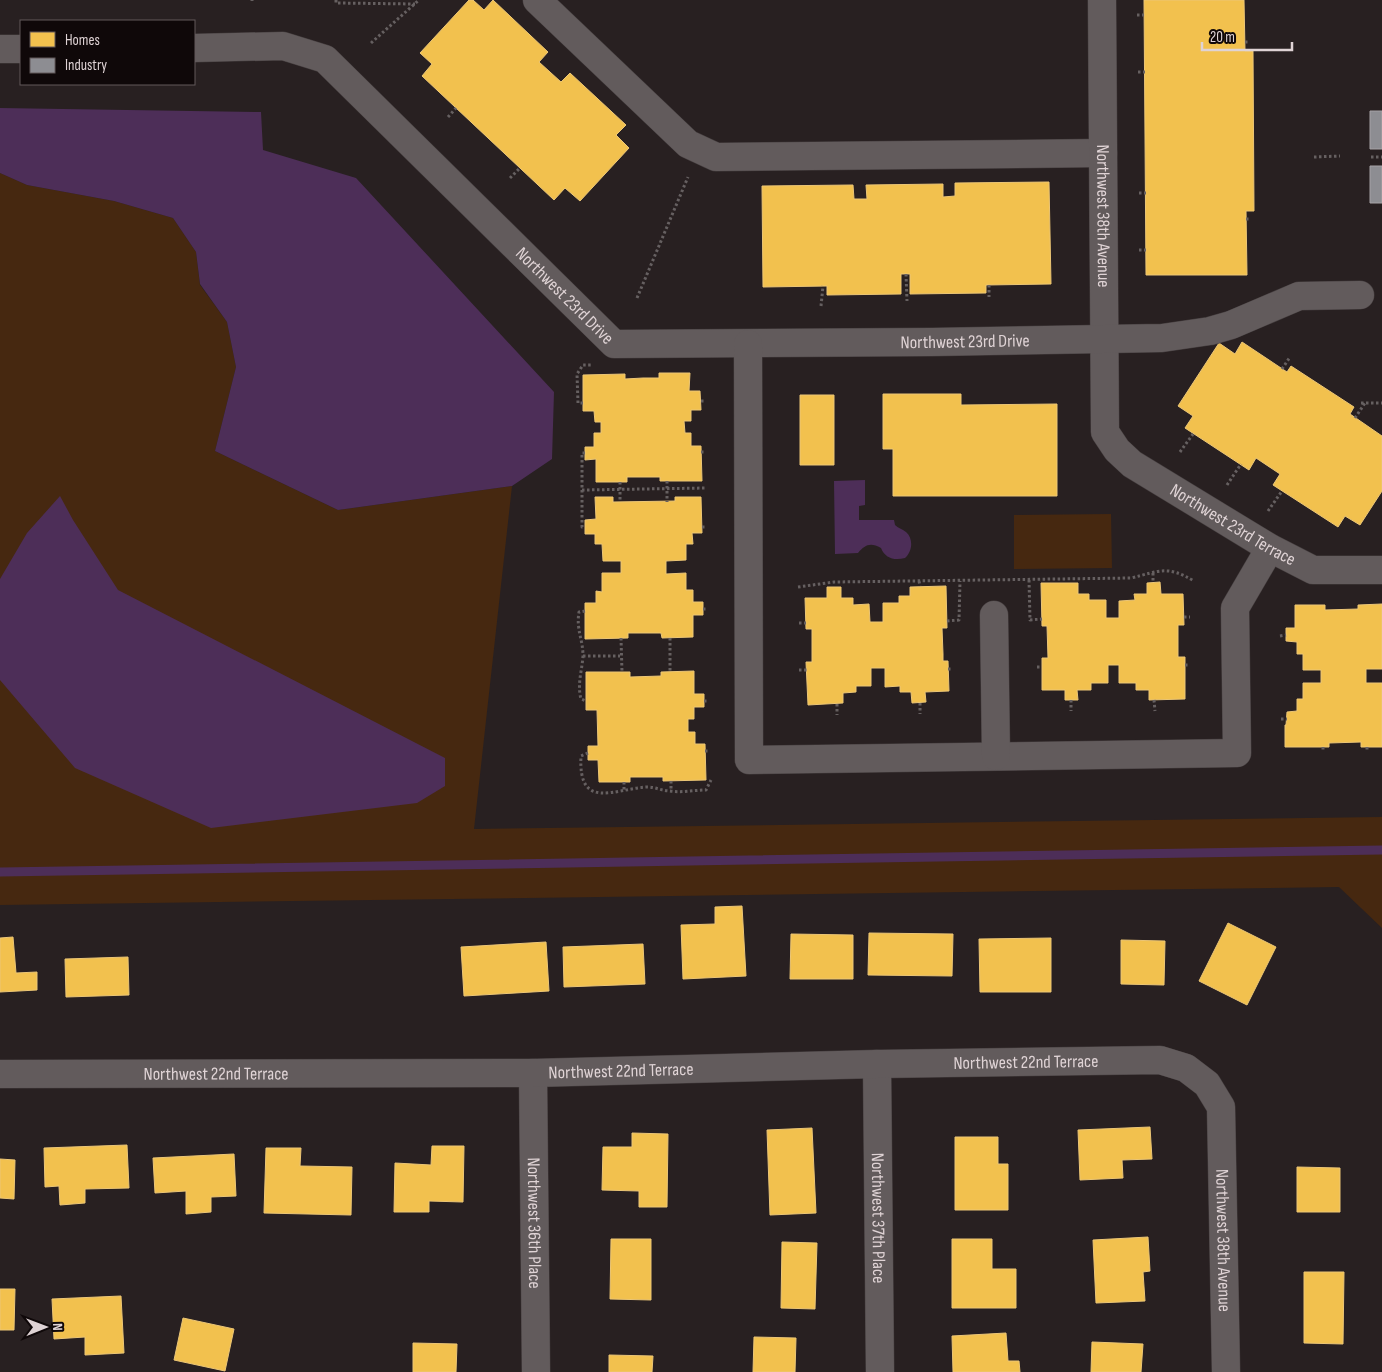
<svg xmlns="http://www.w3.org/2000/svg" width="1382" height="1372" font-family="'Sofia Sans Condensed',sans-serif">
<rect width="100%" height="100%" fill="#282021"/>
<!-- green -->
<path fill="#462810" d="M0,173l27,12 87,16 59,17 23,34 4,33 27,37 9,45 -21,84 123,59 174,-24 -38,343 908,-12v111l-43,-41 -1339,18z
M1111,514l1,54 -98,1v-54z"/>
<!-- water -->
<path fill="#4d2e58" d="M0,108l261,4 2,38 93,28 198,214 -2,67 -40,27 -174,24 -123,-59 21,-84 -9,-45 -27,-38 -4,-32 -23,-34 -59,-17 -87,-16 -27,-12z
M865,480v25l-6,1v14h35l1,5c3,3 7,4 11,7 8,7 6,20 -1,26 -11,3 -20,0 -24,-10 -11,-6 -16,-3 -23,5l-23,1 -1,-73z
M60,496l13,24 45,70 327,168v28l-28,17 -206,25 -136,-60 -75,-88v-101l27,-46z"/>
<!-- homes -->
<path fill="#f2c14e" stroke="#ecc676" d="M469,0h4l11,10 9,-10 55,52 -9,10 22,20 9,-9 56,52 -10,10 13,13 -49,53 -15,-13 -11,12 -132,-124 10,-12 -12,-11z
M1144,0h100l1,51h8l1,160h-8l1,64h-101z
M1049,182l2,102 -65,1v8l-76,1v-20h-9v20l-74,1v-9l-64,1 -1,-101 91,-1 1,14h13l-1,-14 77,-1v13l12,-1v-13z
M1242,342l45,30 4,-6 63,41 -4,7 32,22v55l-22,34 -15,-9 -7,11 -65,-42 7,-11 -24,-16 -7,12 -64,-42 8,-12 -15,-10 41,-63 16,11z
M659,373h31l-1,18h11l1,19h-10v11h-7l1,12h6v13h10l1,35h-42v-4h-33v5h-31v-23l-11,1v-13h9v-14h7v-11h-6l-1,-11h-11v-36l42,-1v5l18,-1h16z
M883,394h78v11l96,-1v92h-164v-47h-10z
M800,395h34v70h-34z
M595,497h18v5l62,-1v-4h26l1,36h-10l1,11h-7v16l-20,1v13l20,-1v17h7v12h10v13h-10v22l-31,1 -1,-5h-33v5l-43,1v-36h11v-12l6,1v-19h19v-12h-18l-1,-17h-7v-10h-10v-14l11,-1z
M1160,582l1,12h22l1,31h-6v32h7v42l-36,1v-10h-13v-7h-17v-18h-11v18h-17v7h-14l1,10h-13v-10h-23v-32h6l-1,-32h-5l-1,-43h37v11h11v6h17v18h13v-17l16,-1 -1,-6h13v-11z
M946,586l1,42h-5l1,26v7h5l1,30 -24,1 1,10 -14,1 -1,-11h-11v-6l-15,1v-19h-14v18h-15v6l-13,1v10l-35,2 -2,-43h6v-33h-6l-1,-31h22v-11h14v11h12v7l16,-1 1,18h13v-19h16v-7h11v-9z
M1382,604v65h-16v14h16v64h-21v-5l-32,1v4h-44v-22h1l1,-13 10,-1v-12h6v-16h18v-13h-18v-16h-6v-12l-11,-1v-13h9v-23h30v5l33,-1v-4z
M694,671v23h10v13h-10v12h-6v13h7v12h10l1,36 -43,1v-4h-33v5h-31l-1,-22h-10v-14h10l-1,-36h-11v-38h44v5l31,-1v-4z
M742,906l4,70 -63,3 -2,-54 34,-1v-17z
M1228,923l48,24 -29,58 -48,-24z
M869,933l84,1 -1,42 -84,-1z
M791,934l62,1v44h-63z
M13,937l3,36 21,-1v18l-37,2v-54z
M1051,938v54h-71l-1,-53z
M1121,940l44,1 -1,44 -43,-1z
M546,942l3,49 -85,5 -3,-49z
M643,944l2,40 -81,3 -1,-40z
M128,957l1,38 -63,2 -1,-38z
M1150,1127l2,32 -30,1 1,18 -43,2 -2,-50z
M812,1128l4,85 -46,2 -3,-85z
M632,1133l36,1 -1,73h-28v-16l-37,-1 1,-43h29z
M955,1137h43v27h10v46h-53z
M127,1145l2,43 -44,1v14l-25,2 -1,-19 -14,1 -1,-39z
M432,1146h32l-1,56 -34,-1v11h-35l1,-49 36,2z
M266,1148h35l-1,18 52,1 -1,48 -87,-2z
M234,1154l2,42 -25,1v15l-25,2v-23l-31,2 -2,-35z
M0,1159l15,1 -1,39 -14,-1z
M1297,1167l43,1v44h-43z
M1148,1237l2,34 -7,1 2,29 -49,2 -3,-63z
M611,1239h40v61l-41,-1z
M952,1239h40v30h24v39h-64z
M782,1242l35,1 -2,66 -34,-1z
M1304,1272h40l-1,72 -39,-1z
M0,1289h15l-1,41h-14z
M121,1296l3,57 -39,2v-18l-31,2 -2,-40z
M183,1318l51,11 -9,42 -51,-11z
M1006,1333l2,28h11l1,11h-67l-1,-36z
M754,1337l42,1 -1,34h-42z
M1092,1342l51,2 -2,28h-50z
M413,1343l44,1 -1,28h-43z
M609,1355l44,1 -1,16h-43z"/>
<!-- industry -->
<path fill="#8d8d92" stroke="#a6a2a6" d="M1370,111h12v38h-12z
M1370,166h12v37h-12z"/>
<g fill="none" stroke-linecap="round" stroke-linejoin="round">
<!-- stream -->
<path stroke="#4d2e58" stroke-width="9" d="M0,872l1382,-22"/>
<!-- minor casing -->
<g stroke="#453e3f" stroke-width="29">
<g id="minor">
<path d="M537,0l151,144 28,13 387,-4"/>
<path id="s1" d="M1102,0l3,432 12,18 15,14 138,84 43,22h69"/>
<path id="s2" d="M194,48l89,-2 42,13 289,285 318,-2 230,-4 48,-7 21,-6 68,-29 61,-1"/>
<path d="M0,49h21"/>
<path d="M748,344l1,416 488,-7 -2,-145 35,-60"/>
<path d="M994,615l2,141"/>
<path id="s3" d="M877,1064l3,308"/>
<path id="s4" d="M533,1073l3,299"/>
<path id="s5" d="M0,1074l533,-1 344,-9 283,-4 26,8 21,16 14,23 5,265"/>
</g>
</g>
<!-- path -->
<path stroke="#666061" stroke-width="3" stroke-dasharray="2.5 2.5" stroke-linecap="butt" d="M336,0v3l79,1
M252,1v-1
M1137,15h7
M1245,42h4
M371,43l48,-43
M1138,72h7
M448,117l8,-9
M1314,157l26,-1
M1371,157h11
M510,178l10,-10
M1139,193h7
M1246,219h5
M1139,250h7
M906,274l1,27
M989,285v12
M637,298l51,-121
M821,306l2,-20
M1282,369l8,-12
M701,401h3
M583,403h-5l-1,-29 6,-9h9
M1361,403h21
M1355,418l10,-15
M701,452h3
M1180,452l13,-18
M585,453h-3v74h3
M667,481v21
M620,482v20
M1227,485l14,-21
M582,490l124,-2
M1268,511l14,-20
M702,527h4
M1153,573v9
M1029,580l1,40 12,-1
M919,581l1,5
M798,587l36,-5 297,-4c29,-7 36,-13 63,3
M703,609h4
M585,611l-6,1c-3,18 4,27 4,44 -1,15 -6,28 -2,43l5,2
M1184,617h6
M947,621l12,-1 1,-39
M799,623h7
M1280,636l6,-1
M621,638l1,34
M670,638v34
M583,656h37
M1185,665h5
M1037,667h5
M948,669h5
M799,670h8
M1071,700v11
M1154,700l1,11
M704,701h5
M920,703v11
M837,704v11
M1281,719h6
M1323,747v5
M1367,747v4
M705,751h5
M588,753l-7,3c-3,55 33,33 66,31 9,0 15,4 23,4 12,2 24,-1 36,-1l5,-10
M671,781v10
M624,782v9"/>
<!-- minor -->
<use href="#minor" stroke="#625b5c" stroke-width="28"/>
</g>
<g text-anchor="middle" stroke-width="5" stroke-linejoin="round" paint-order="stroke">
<!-- street labels -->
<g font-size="18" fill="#dfd3d5" stroke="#0f0809">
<text dy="6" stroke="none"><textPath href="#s1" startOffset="216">Northwest 38th Avenue</textPath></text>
<text dy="6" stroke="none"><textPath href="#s2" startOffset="470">Northwest 23rd Drive</textPath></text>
<text dy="6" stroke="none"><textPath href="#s2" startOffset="890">Northwest 23rd Drive</textPath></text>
<text dy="6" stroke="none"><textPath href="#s1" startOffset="592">Northwest 23rd Terrace</textPath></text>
<text dy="6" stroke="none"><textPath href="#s5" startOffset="1026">Northwest 22nd Terrace</textPath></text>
<text dy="6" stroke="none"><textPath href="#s5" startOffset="621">Northwest 22nd Terrace</textPath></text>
<text dy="6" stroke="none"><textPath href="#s5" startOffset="216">Northwest 22nd Terrace</textPath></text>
<text dy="6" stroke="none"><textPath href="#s3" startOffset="154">Northwest 37th Place</textPath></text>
<text dy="6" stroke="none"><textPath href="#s4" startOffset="150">Northwest 36th Place</textPath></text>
<text dy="6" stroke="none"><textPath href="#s5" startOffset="1374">Northwest 38th Avenue</textPath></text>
</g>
</g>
<!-- legend -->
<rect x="20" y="20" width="175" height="65" fill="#0f0809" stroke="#62595b"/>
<rect x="30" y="32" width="25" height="15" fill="#f2c14e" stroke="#62595b"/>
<text x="65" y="45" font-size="15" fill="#dfd3d5">Homes</text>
<rect x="30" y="58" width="25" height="15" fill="#8d8d92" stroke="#62595b"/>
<text x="65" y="70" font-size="15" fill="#dfd3d5">Industry</text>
<!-- north arrow -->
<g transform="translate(45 1327) rotate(89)" stroke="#0f0809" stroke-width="4" paint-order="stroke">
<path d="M0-4L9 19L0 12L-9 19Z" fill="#dfd3d5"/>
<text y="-8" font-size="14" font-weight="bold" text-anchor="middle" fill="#dfd3d5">N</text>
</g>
<!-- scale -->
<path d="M1202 42v8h90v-8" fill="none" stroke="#dfd3d5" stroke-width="2.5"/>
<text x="1210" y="42" font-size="15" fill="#dfd3d5" stroke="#0f0809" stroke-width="4" paint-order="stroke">20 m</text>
</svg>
